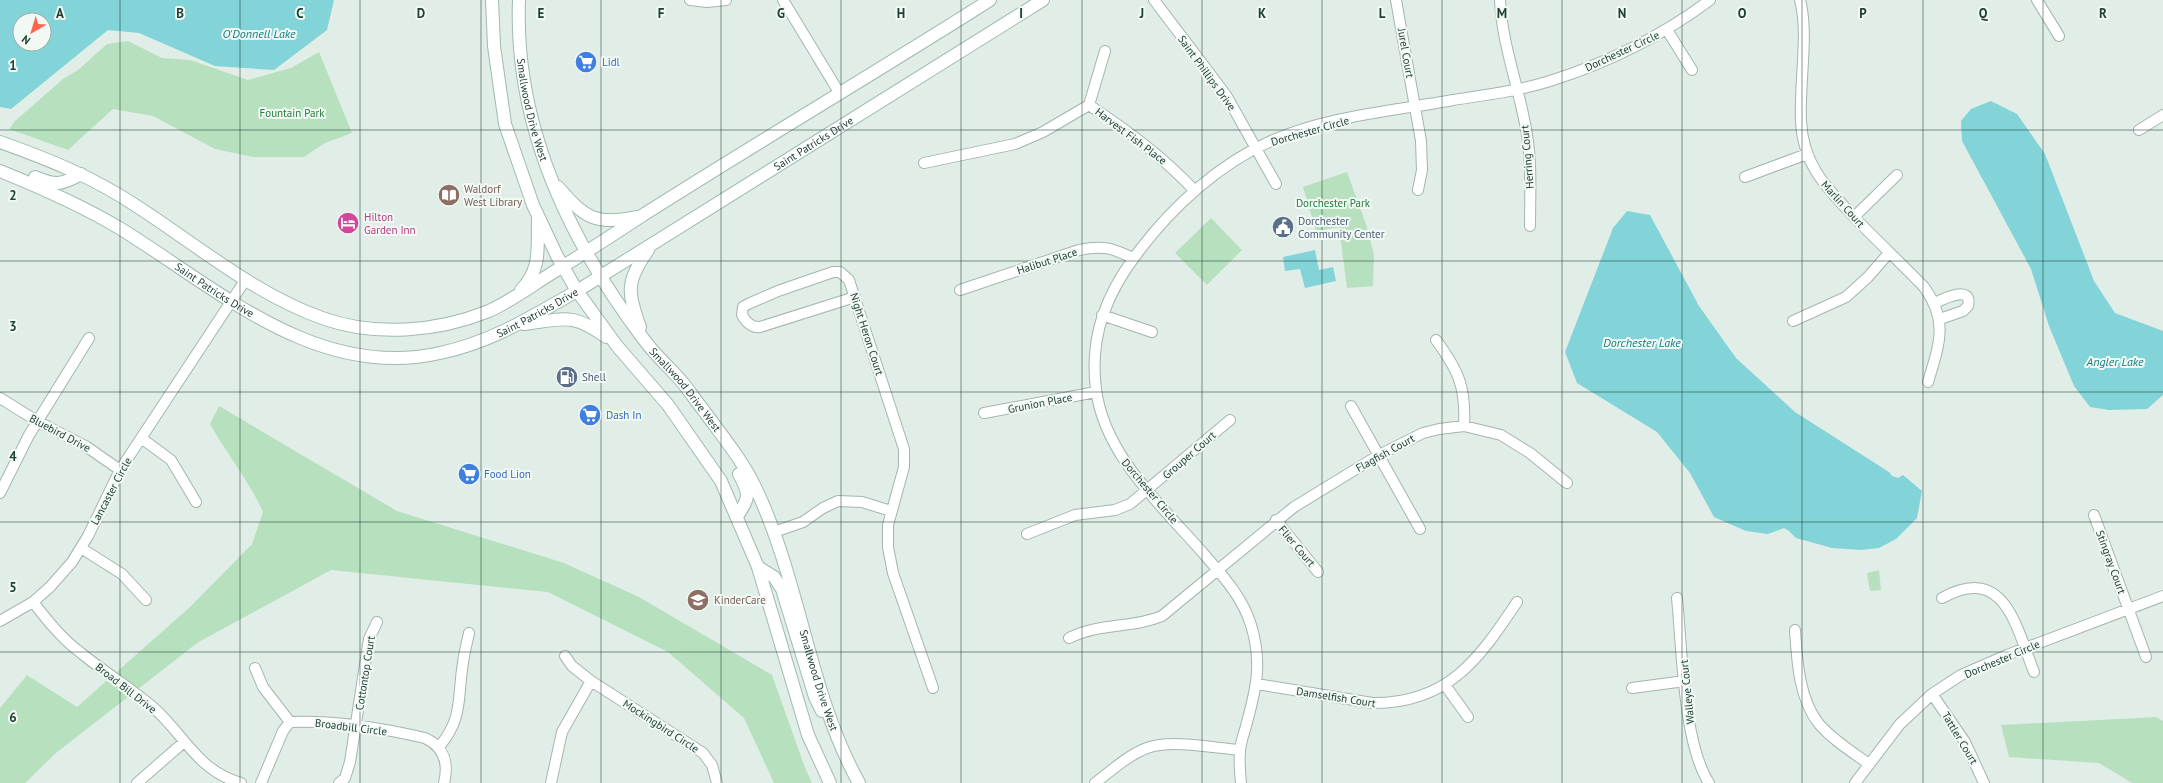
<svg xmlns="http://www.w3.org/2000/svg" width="2163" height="783" font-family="'PT Sans',sans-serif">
<rect width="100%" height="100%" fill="#e1ede7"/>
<!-- green -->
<path fill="#b7e1be" d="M128,41l34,17 28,2 58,20 43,-12 28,-16 33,81 -27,10 -21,14h-51l-38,-8 -62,-33 -40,-7 -45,41 -59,-21 5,-7 49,-43 15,-9 29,-26z
M1347,172l19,52 8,31 -1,31 -26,2 -8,-61 -23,4 -13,-44z
M1211,218l31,32 -35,35 -32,-32z
M219,406l178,105 167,52 75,34 133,78 32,90 8,18h-38l-30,-65 -76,-66 -120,-60 -217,-22 -134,73 -141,110 -31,30h-25v-75l27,-33 50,32 113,-100 62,-63 11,-32c-14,-31 -36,-58 -53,-88z
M1879,570l2,20 -11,1 -3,-18z
M2156,717l7,4v62h-31l-33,-20 -90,-6 -8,-32z"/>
<!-- water -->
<path fill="#82d4d9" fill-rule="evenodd" d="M0,0h334l-7,30 -53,40 -59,-4 -76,-33 -31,-3 -97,79 -11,-2zM20,20h24v24h-24z
M1991,101l26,13 28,40 49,127 21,32 48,18v64l-16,14 -38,1 -19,-3 -16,-21 -25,-60 -18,-57 -69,-128 -1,-20 10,-12z
M1627,211l23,4 49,91 37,52 59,54 94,60 3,4 6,2 5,-3 19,16 -5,27 -21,21 -17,9 -18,2 -29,-2 -36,-10 -7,-7 -5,-3 -16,6 -22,-3 -32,-14 -24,-44 -33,-41 -80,-49 -12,-31 48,-124z
M1315,250l4,20 14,-3 3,14 -31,7 -5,-19 -15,2 -2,-14z"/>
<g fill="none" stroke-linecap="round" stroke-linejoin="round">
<!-- street casing -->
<g stroke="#a3b6ae" stroke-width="12">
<path id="street" d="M690,0l17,2 19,-2
M783,0l57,94
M1154,0l72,95 50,89
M1396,0l25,141 1,29 -4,20
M1500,0c2,46 20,89 27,135 5,30 3,61 3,91
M1800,0c9,33 -1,85 1,121 2,45 26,67 55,98 22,23 46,45 68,68 25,34 15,58 4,95
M2037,0l22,36
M1667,30l25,40
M1089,105l16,-54
M2139,130l24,-15
M924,163l91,-19 28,-12 46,-27c39,26 74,52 106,86
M1745,177l62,-23
M1854,217l43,-42
M960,290l119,-40c24,-5 33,-2 54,8
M855,297l-95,30c-8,1 -14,-5 -18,-12l1,-8 5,-3 30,-13 55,-19h7l9,8 55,169v18l-16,58v22l5,26 40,115
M1935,303c8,-4 38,-19 33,3l-5,5 -23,8
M1102,315l50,17
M1793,321l53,-24 22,-20 21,-24
M1436,340c23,31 30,48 28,86
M0,398l37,23 50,26 33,23
M1351,406l69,123
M984,413l112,-21
M141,438l30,22 25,42
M0,493l29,-58 60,-97
M2094,515l52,142
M1276,520l42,52
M774,532l29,-10 20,-14 15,-7 24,1 29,9
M1027,534l48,-19 40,-5 15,-6 100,-84
M81,548l41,26 24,26
M1677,598c5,49 6,145 32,185
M1942,598c63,-35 74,29 92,74
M33,602c14,18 29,37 48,51 23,19 50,35 73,55 31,28 44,63 87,75
M0,621l33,-19 17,-15 22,-25 16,-26 32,-66 126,-191
M1795,630c2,31 4,69 24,94 14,16 33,28 50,40
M1069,638c32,-16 62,-9 93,-22l132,-109 85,-52 44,-22 16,-4 25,-3 37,9 29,18 37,30
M565,656l7,10 19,15
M255,668l8,19 27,35
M1257,684l115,19c76,1 107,-44 145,-101
M1445,685l23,32
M1632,688l53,-7
M1932,694l33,48 19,41
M439,747c25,-30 18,-49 24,-84 1,-10 4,-20 6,-30
M137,783l47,-41
M261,783l22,-52 7,-9c45,-2 92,6 135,16 19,9 24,25 19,45
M339,783l6,-5 5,-16 19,-123 8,-17
M551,783l11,-51 29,-51 112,72 9,12 5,18
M1095,783c16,-12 33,-28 52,-35 25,-9 66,0 93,2
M1241,783c-1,-10 -2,-21 -1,-31 0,-10 5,-20 7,-30 10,-36 15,-61 4,-97 -9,-29 -29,-50 -48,-72 -41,-47 -99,-98 -107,-164 -7,-53 11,-97 43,-138 34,-45 80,-87 132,-110 56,-25 122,-30 182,-41 32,-5 65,-9 97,-19 57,-18 112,-45 160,-81
M1855,783l45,-59 32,-30 29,-19 46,-20 156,-59"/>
</g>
<!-- secondary casing -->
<g stroke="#9ebbae" stroke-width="14">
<g id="secondary">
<path d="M492,0l2,46 11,78 28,81 24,51 20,35 40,55 51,59 53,76 37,86 50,168 22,48"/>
<path id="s1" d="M519,0c-5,127 51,242 126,341 11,15 26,28 38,42 7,9 14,19 21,28 19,26 40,51 53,80 44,94 52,202 102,292"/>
<path d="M0,142c48,17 95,36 138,65 60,39 117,87 184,111 53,19 115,14 167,-7 22,-10 42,-25 63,-38 31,-19 61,-38 91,-58 115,-73 232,-142 347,-215"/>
<path id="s2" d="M0,171c42,17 83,35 121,58 97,60 196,152 319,124 52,-11 91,-36 137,-62l466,-291"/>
<path d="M35,177c21,9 26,8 46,-3"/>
<path d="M558,187c26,30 37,39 78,30"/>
<path d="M521,290c21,-22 16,-42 17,-70"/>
<path d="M524,324c38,-4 47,-13 82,13"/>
<path d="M640,327c-13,-35 -14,-46 8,-77"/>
<path d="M737,516c13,-18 13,-22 2,-42"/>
<path d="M758,567l16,10 8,12 33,108 7,14"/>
</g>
</g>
<!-- street -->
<use href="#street" stroke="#fff" stroke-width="10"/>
<!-- secondary -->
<use href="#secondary" stroke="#fff" stroke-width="12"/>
</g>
<!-- grid -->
<path fill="none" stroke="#1f4034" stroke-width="1" stroke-opacity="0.55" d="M120,0v783M240,0v783M360,0v783M481,0v783M601,0v783M721,0v783M841,0v783M961,0v783M1082,0v783M1202,0v783M1322,0v783M1442,0v783M1562,0v783M1682,0v783M1802,0v783M1923,0v783M2043,0v783M0,130h2163M0,261h2163M0,392h2163M0,522h2163M0,652h2163"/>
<!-- icons -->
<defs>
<g id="supermarket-disc" transform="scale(1.15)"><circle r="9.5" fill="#3f7fe0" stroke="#f2f9f5"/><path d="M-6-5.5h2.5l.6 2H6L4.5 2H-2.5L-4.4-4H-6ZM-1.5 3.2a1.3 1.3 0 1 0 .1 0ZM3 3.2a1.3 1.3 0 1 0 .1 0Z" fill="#fff"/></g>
<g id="library-disc" transform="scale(1.15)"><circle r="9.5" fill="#8d6e63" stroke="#f2f9f5"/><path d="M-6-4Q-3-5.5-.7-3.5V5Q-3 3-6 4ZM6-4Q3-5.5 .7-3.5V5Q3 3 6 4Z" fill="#fff"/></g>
<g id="hotel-disc" transform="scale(1.15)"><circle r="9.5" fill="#d1479c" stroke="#f2f9f5"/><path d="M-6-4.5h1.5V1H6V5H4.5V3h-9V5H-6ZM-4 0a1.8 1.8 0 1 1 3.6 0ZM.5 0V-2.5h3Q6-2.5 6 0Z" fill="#fff"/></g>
<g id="civic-disc" transform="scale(1.15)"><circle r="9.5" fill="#5c6f8a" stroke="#f2f9f5"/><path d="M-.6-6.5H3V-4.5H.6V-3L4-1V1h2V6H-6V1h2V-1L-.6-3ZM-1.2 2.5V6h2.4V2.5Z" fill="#fff"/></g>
<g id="fuel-disc" transform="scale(1.15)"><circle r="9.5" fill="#5c6f8a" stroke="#f2f9f5"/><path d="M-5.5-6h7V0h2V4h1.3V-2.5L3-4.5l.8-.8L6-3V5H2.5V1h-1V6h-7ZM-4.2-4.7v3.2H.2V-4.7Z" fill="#fff"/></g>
<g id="school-disc" transform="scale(1.15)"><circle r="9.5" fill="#8d6e63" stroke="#f2f9f5"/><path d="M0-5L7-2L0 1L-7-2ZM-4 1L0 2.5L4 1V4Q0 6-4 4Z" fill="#fff"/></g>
</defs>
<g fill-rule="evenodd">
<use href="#supermarket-disc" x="586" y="62"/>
<use href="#library-disc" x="449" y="195"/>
<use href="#hotel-disc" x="348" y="223"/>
<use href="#civic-disc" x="1283" y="227"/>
<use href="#fuel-disc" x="567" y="377"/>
<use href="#supermarket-disc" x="590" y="415"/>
<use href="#supermarket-disc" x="469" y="474"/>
<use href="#school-disc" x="698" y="600"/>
</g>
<g text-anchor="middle" stroke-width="4" stroke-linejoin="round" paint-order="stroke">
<!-- street labels -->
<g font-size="11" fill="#1f4034" stroke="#f2f9f5">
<text transform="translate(1622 51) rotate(-25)" y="4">Dorchester Circle</text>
<text transform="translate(1406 53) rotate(80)" y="4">Jurel Court</text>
<text transform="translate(1207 73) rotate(54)" y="4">Saint Phillips Drive</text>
<text dy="4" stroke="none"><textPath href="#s1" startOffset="111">Smallwood Drive West</textPath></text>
<text transform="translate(1310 131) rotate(-16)" y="4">Dorchester Circle</text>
<text transform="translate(1131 136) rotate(37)" y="4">Harvest Fish Place</text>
<text dy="4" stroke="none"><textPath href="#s2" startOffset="917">Saint Patricks Drive</textPath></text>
<text transform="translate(1527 157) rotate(-95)" y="4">Herring Court</text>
<text transform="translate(1843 204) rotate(48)" y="4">Marlin Court</text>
<text transform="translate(1047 261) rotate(-18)" y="4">Halibut Place</text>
<text dy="4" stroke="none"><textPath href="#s2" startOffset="246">Saint Patricks Drive</textPath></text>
<text dy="4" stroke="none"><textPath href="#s2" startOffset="593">Saint Patricks Drive</textPath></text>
<text transform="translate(867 334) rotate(72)" y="4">Night Heron Court</text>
<text dy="4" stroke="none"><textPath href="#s1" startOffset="434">Smallwood Drive West</textPath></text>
<text transform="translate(1040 403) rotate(-11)" y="4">Grunion Place</text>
<text transform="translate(60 433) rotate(28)" y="4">Bluebird Drive</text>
<text transform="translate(1385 453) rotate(-29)" y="4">Flagfish Court</text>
<text transform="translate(1189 455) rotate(-41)" y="4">Grouper Court</text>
<text transform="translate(111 491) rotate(-62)" y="4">Lancaster Circle</text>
<text transform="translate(1150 491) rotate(50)" y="4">Dorchester Circle</text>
<text transform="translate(1297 546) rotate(50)" y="4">Flier Court</text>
<text transform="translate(2111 562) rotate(70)" y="4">Stingray Court</text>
<text transform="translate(2002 659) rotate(-23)" y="4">Dorchester Circle</text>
<text transform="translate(365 673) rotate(-81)" y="4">Cottontop Court</text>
<text dy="4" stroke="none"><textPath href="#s1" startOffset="758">Smallwood Drive West</textPath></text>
<text transform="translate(126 688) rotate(38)" y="4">Broad Bill Drive</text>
<text transform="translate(1687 692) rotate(-96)" y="4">Walleye Court</text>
<text transform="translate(1336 697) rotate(9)" y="4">Damselfish Court</text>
<text transform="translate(661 726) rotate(33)" y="4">Mockingbird Circle</text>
<text transform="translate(351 727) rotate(7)" y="4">Broadbill Circle</text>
<text transform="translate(1960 738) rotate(59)" y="4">Tattler Court</text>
</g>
<!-- shop labels -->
<g font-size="11" fill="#366cbe" stroke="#f2f9f5" text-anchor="start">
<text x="602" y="66">Lidl</text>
<text x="606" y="419">Dash In</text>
<text x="484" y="478">Food Lion</text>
</g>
<!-- park labels -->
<g font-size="11" fill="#247c3d" stroke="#f2f9f5">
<text x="292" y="117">Fountain Park</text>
<text x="1333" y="207">Dorchester Park</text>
</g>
<!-- education labels -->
<g font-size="11" fill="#785e54" stroke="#f2f9f5" text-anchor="start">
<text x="464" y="193">Waldorf<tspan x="464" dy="13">West Library</tspan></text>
<text x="714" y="604">KinderCare</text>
</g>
<!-- hotel labels -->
<g font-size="11" fill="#b23c85" stroke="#f2f9f5" text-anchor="start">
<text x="364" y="221">Hilton<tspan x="364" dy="13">Garden Inn</tspan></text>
</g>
<!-- service labels -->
<g font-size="11" fill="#4e5e75" stroke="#f2f9f5" text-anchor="start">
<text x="1298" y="225">Dorchester<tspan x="1298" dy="13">Community Center</tspan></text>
<text x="582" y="381">Shell</text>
</g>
<!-- water labels -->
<g font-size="12" font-style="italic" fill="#127c84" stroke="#f2f9f5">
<text x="259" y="38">O'Donnell Lake</text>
<text x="1642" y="347">Dorchester Lake</text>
<text x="2115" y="366">Angler Lake</text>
</g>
</g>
<g font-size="13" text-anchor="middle" font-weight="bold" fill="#1f4034" stroke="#f2f9f5" stroke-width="4" stroke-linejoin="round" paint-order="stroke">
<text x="60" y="18">A</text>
<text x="180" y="18">B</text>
<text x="300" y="18">C</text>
<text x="421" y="18">D</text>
<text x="541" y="18">E</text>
<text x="661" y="18">F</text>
<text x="781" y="18">G</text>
<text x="901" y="18">H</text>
<text x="1021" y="18">I</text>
<text x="1142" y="18">J</text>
<text x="1262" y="18">K</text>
<text x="1382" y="18">L</text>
<text x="1502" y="18">M</text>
<text x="1622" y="18">N</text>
<text x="1742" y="18">O</text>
<text x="1863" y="18">P</text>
<text x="1983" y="18">Q</text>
<text x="2103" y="18">R</text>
<text x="13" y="70">1</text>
<text x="13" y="200">2</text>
<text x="13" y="331">3</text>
<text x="13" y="461">4</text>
<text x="13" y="592">5</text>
<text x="13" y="722">6</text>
</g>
<!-- north arrow -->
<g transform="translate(32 32) rotate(218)"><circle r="19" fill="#f2f9f5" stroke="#9eafa8"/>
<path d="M0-3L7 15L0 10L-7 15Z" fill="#ff674d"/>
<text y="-6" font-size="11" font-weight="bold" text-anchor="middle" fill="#1f4034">N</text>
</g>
</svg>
